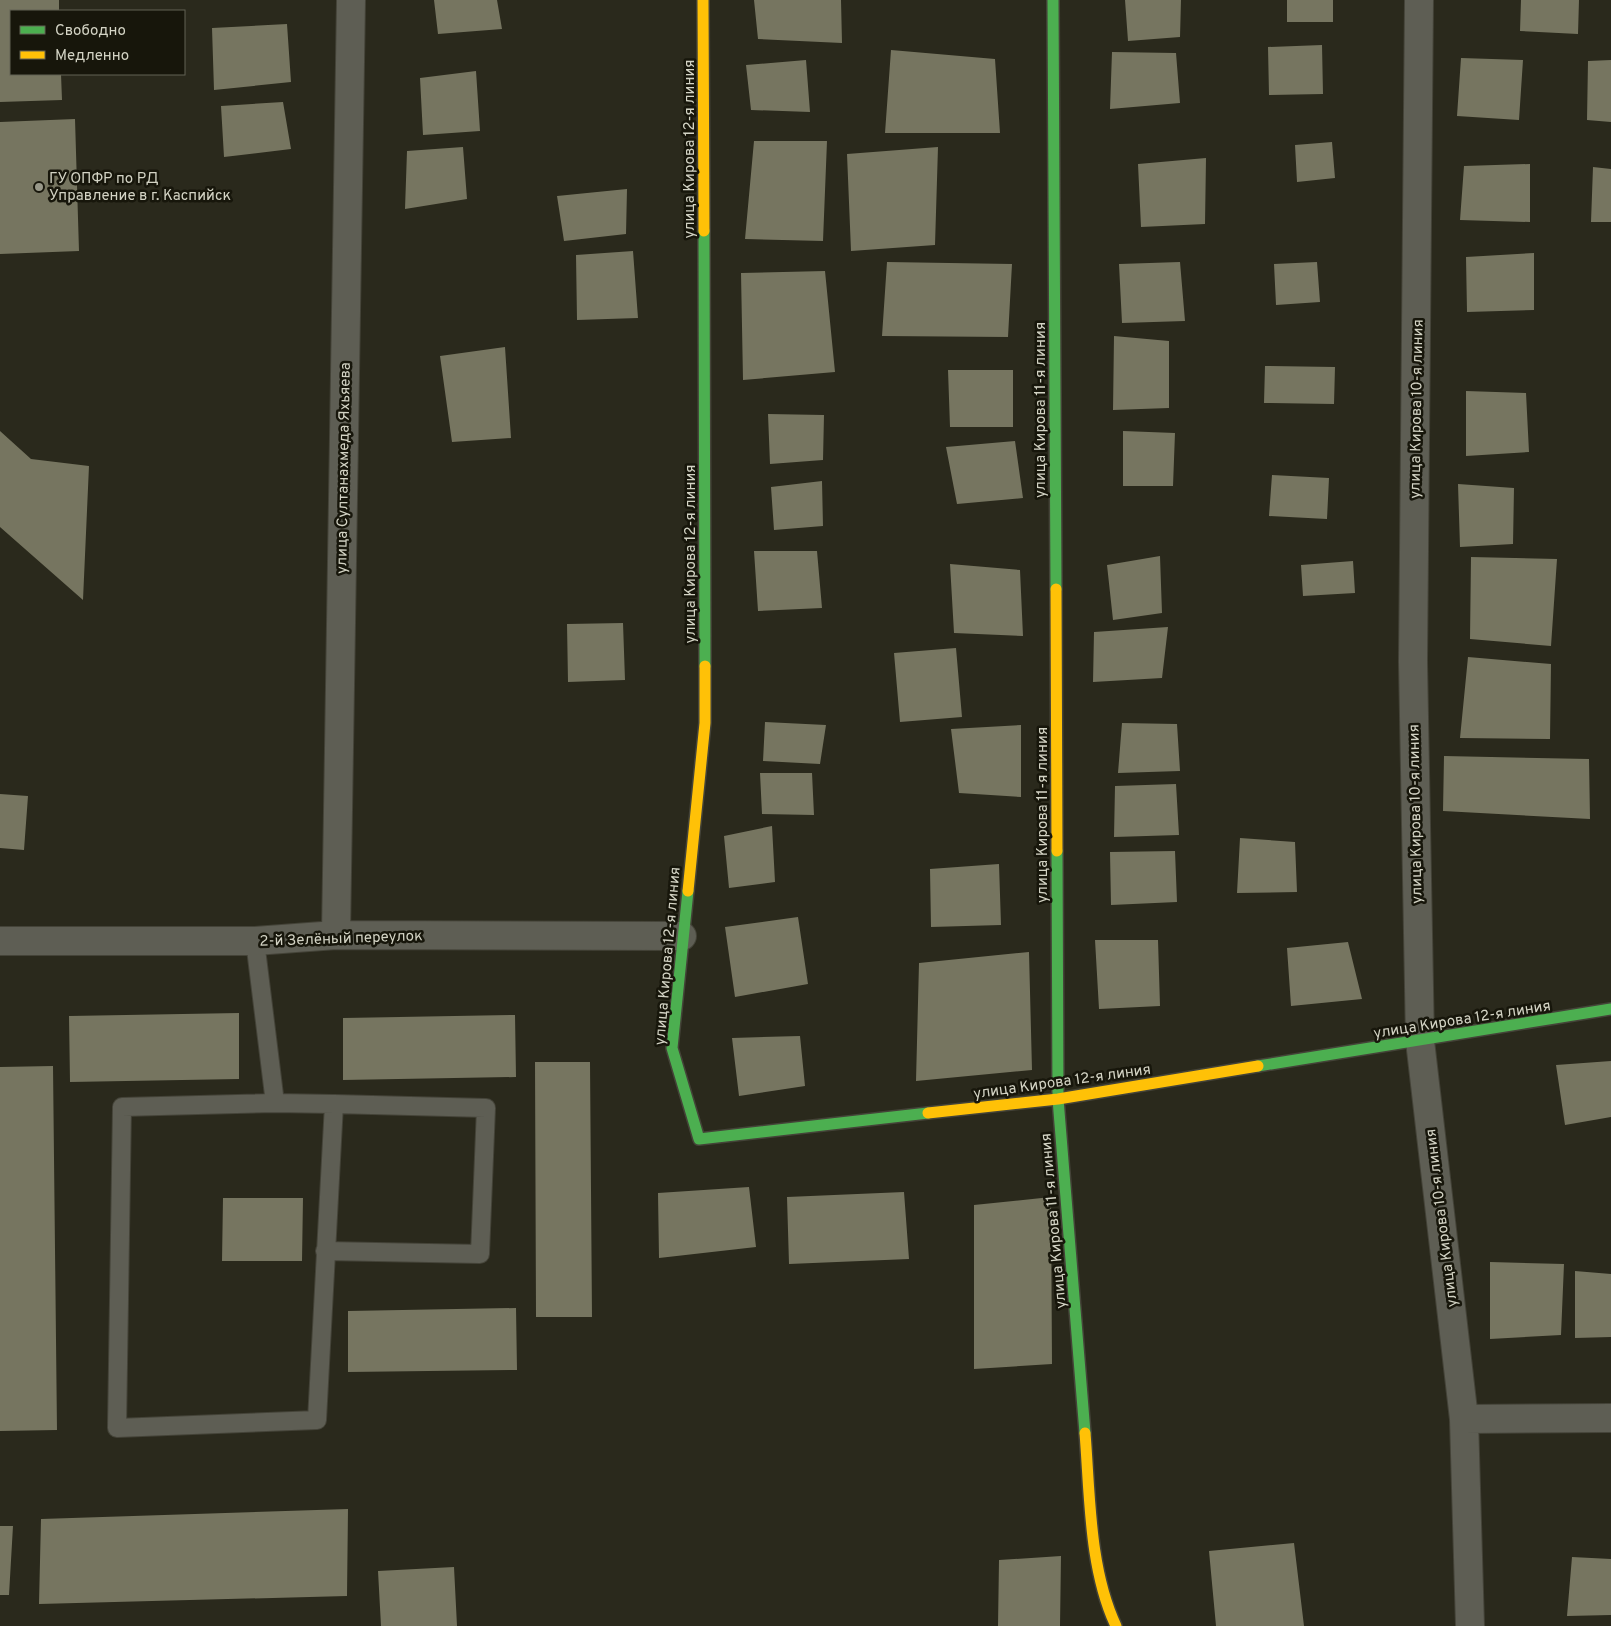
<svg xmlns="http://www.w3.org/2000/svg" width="1611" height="1626" font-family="Overpass,sans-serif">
<rect width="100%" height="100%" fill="#2a291c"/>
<!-- building -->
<path fill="#767560" d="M0,0h59v11h-48v63h50l1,26 -62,2z
M434,0h63l5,29 -64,5z
M754,0h87l1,43 -84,-4z
M1125,0h56l-1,37 -52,4z
M1287,0h46v22h-46z
M1521,0h58l-1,34 -58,-3z
M287,24l4,58 -77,8 -2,-62z
M1322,45l1,49 -54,1 -1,-48z
M891,50l104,9 5,74h-115z
M1112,52l64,1 4,50 -70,6z
M1461,58l62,2 -4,60 -62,-4z
M806,60l4,52 -59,-2 -5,-45z
M1611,60v62l-24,-2 1,-59z
M476,71l4,60 -57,4 -3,-57z
M283,102l8,47 -67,8 -3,-51z
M75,119l4,132 -79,3v-132z
M754,141h73l-4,100 -78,-2z
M1332,142l3,36 -38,4 -2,-37z
M463,147l4,52 -62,10 2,-58z
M938,147l-3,98 -84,6 -4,-97z
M1206,158l-1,66 -64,3 -3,-63z
M1530,164v58l-70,-2 4,-54z
M1593,167l18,2v53h-20z
M627,189l-1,45 -62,7 -7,-45z
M633,251l5,67 -61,2 -1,-65z
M1534,253v57l-67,2 -1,-55z
M887,262l125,2 -4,73 -126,-1z
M1180,262l5,59 -63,2 -3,-59z
M1317,262l3,40 -44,3 -2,-41z
M825,271l10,101 -92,8 -2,-107z
M1114,336l55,5v67l-56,2z
M505,347l6,91 -59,4 -12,-86z
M1265,366l70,1 -1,37 -70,-1z
M948,370h65v57h-63z
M1466,391l60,2 3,59 -63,4z
M768,414l56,1 -1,45 -53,4z
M0,431l31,28 58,7 -6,134 -83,-73z
M1123,431l52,2 -2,53h-50z
M1015,441l8,57 -66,6 -11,-57z
M1272,475l57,3 -2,41 -58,-3z
M822,481l1,45 -49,4 -3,-43z
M1458,484l56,4 -1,56 -53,3z
M754,551h63l5,57 -64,3z
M1160,556l2,57 -49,7 -6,-55z
M1471,557l86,2 -6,87 -81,-7z
M1353,561l2,32 -52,3 -2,-31z
M950,564l70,6 3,66 -69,-3z
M623,623l2,57 -57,2 -1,-58z
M1168,627l-6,51 -69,4 1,-50z
M956,648l6,69 -62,5 -6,-69z
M1468,657l83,7 -1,75 -90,-1z
M765,722l61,3 -6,39 -57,-3z
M1122,723l55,1 3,47 -62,2z
M1021,725v72l-62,-4 -8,-64z
M1444,756l145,3 1,60 -147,-8z
M760,773h52l2,42 -52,-1z
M1176,784l3,51 -65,2 1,-51z
M0,794l28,2 -4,54 -24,-2z
M772,826l3,56 -46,6 -5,-52z
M1240,838l55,4 2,50 -60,1z
M1175,851l2,51 -66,3 -1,-53z
M999,864l2,61 -70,2 -1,-58z
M798,917l10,67 -73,13 -10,-70z
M1095,940h63l2,66 -61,3z
M1348,942l14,57 -71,7 -4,-58z
M1029,952l3,118 -116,11 3,-118z
M239,1013v66l-169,3 -1,-66z
M515,1015l1,62 -173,3v-62z
M800,1036l5,50 -66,10 -7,-58z
M1611,1061v56l-46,8 -9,-60z
M535,1062h55l2,255h-56z
M53,1066l4,364 -57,1v-364z
M749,1187l7,60 -97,11 -1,-65z
M904,1192l5,67 -120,5 -2,-67z
M1051,1197l1,167 -78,5v-164z
M223,1198h80l-1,63h-80z
M1490,1262l74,2 -3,71 -71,4z
M1575,1271l36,3v63l-36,1z
M516,1308l1,62 -169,2v-61z
M348,1509l-1,87 -308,8 2,-85z
M0,1526h13l-4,69h-9z
M1294,1543l10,83h-88l-7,-75z
M1061,1556l-1,70h-62l1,-66z
M1572,1557l39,2v56l-44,1z
M454,1567l3,59h-76l-3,-55z"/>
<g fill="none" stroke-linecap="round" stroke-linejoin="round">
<!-- lane casing -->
<g stroke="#444338" stroke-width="20">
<path id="lane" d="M255,941l20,162 -153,4 -5,321 200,-8 17,-316 152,4 -6,146 -155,-3
M275,1103l59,1"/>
</g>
<!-- street casing -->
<g stroke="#444338" stroke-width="30">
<path id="street" d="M1419,0l-6,662 7,379 44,378 6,207
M336,935l15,-935
M0,941h255l81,-6 346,1
M1464,1419l147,-1"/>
</g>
<!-- fast casing -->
<g stroke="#444338" stroke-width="14">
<path id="fast" d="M1053,0l3,589
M704,231l1,435
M1057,851l1,248 27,334
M688,891l-16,157 27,91 229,-26
M1258,1066l353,-57"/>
</g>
<!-- slow casing -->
<g stroke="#444338" stroke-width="14">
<path id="slow" d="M703,0l1,231
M1056,589l1,262
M688,891l17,-168v-57
M928,1113l130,-14 200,-33
M1085,1433c5,62 4,136 31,193"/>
</g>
<!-- lane -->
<use href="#lane" stroke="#5e5e54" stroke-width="18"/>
<!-- street -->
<use href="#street" stroke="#5e5e54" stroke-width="28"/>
<!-- fast -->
<use href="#fast" stroke="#4caf50" stroke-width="11"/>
<!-- slow -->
<use href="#slow" stroke="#ffc107" stroke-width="11"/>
</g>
<!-- markers -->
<circle fill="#989889" stroke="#17160b" stroke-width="2" cx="39" cy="187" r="5"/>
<g text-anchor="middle" stroke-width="5" stroke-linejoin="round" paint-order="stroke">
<!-- street labels -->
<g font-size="15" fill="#d3d3c4" stroke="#17160b">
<text transform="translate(689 149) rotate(-90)" y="5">улица Кирова 12-я линия</text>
<text transform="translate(1416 409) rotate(-89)" y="5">улица Кирова 10-я линия</text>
<text transform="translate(1040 410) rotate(-90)" y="5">улица Кирова 11-я линия</text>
<text transform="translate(343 468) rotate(-89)" y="5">улица Султанахмеда Яхьяева</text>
<text transform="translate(690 554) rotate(-90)" y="5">улица Кирова 12-я линия</text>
<text transform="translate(1415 814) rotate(-91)" y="5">улица Кирова 10-я линия</text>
<text transform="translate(1042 815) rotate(-90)" y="5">улица Кирова 11-я линия</text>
<text transform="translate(341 938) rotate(-2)" y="5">2-й Зелёный переулок</text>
<text transform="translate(667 956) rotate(-85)" y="5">улица Кирова 12-я линия</text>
<text transform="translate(1462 1019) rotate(-9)" y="5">улица Кирова 12-я линия</text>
<text transform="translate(1062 1081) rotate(-8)" y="5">улица Кирова 12-я линия</text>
<text transform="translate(1441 1218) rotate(-97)" y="5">улица Кирова 10-я линия</text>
<text transform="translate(1053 1221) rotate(-95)" y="5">улица Кирова 11-я линия</text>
</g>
<!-- poi labels -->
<g font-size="15" fill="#d3d3c4" stroke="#17160b" text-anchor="start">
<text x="49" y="183">ГУ ОПФР по РД<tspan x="49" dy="17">Управление в г. Каспийск</tspan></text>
</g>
</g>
<!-- legend -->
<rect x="10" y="10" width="175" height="65" fill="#17160b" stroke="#626255"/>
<rect x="20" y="26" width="25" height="8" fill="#4caf50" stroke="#626255"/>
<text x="55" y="35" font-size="15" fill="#d3d3c4">Свободно</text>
<rect x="20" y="51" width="25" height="8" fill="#ffc107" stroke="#626255"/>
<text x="55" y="60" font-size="15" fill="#d3d3c4">Медленно</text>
</svg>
